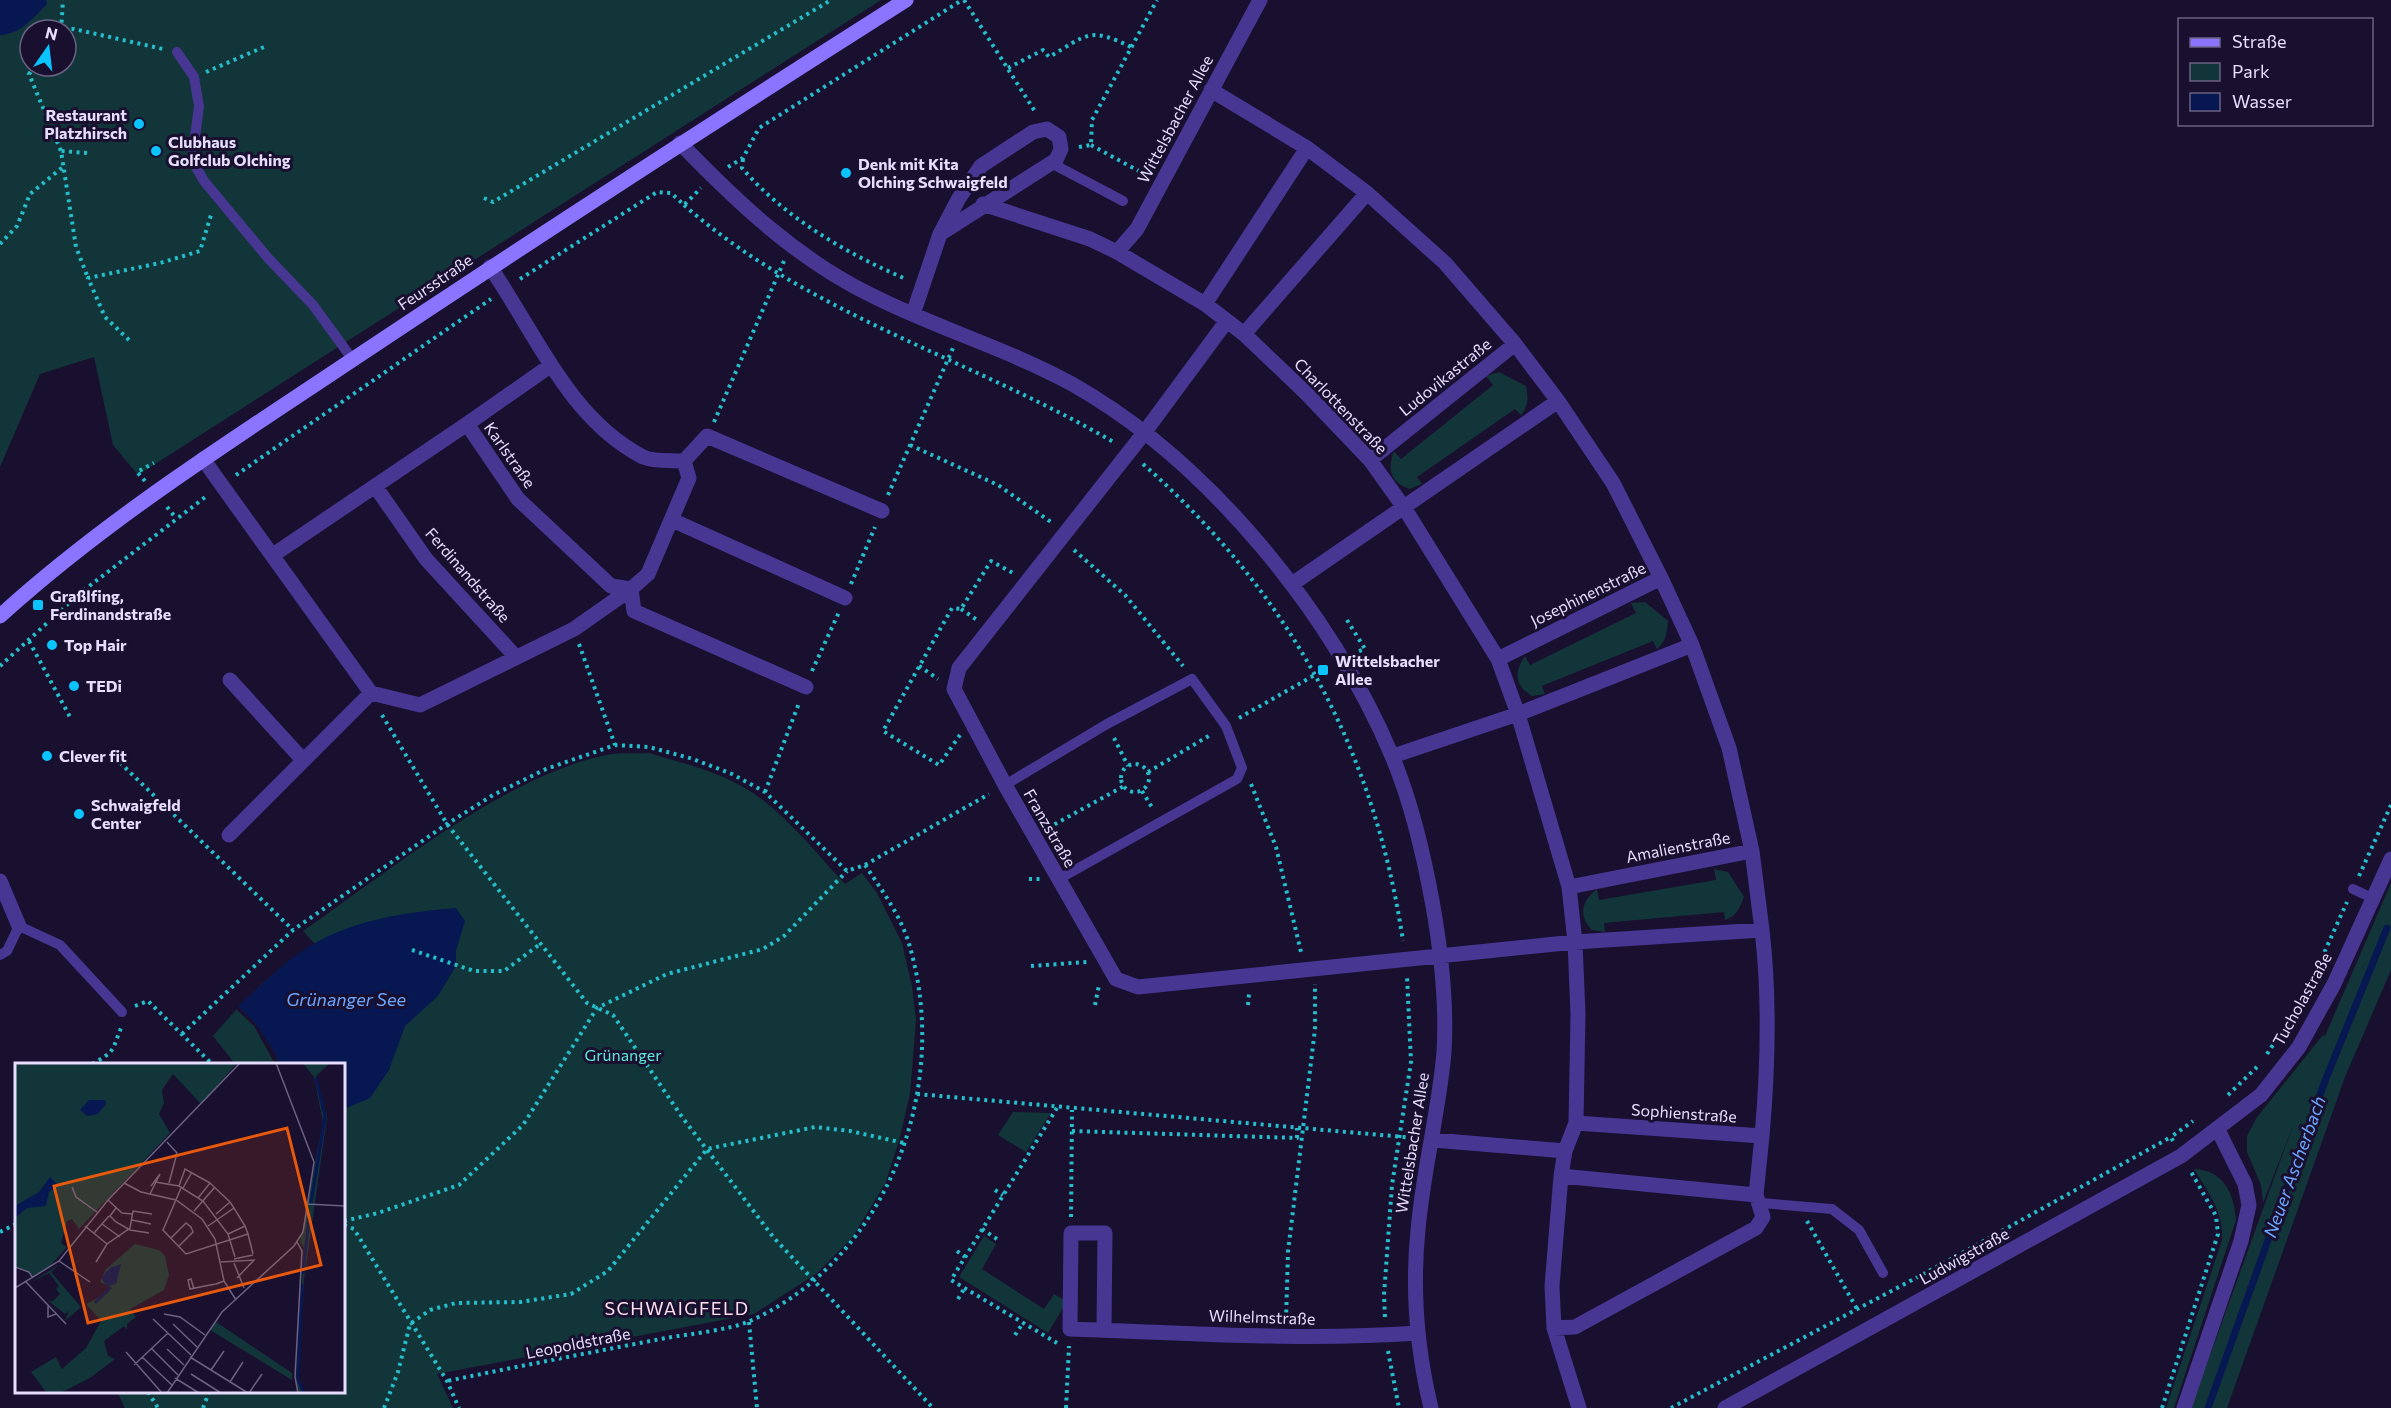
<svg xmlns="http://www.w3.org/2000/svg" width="2391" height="1408" font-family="Commissioner,sans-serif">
<rect width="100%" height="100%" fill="#190f2f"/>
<!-- green -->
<path fill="#12353a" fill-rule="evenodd" d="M0,0h881l-743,475 -25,-30 -19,-88 -54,17 -40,93zM30,30h36v36h-36z
M1499,372l27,14c2,11 3,20 -5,29l-6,-6 -98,68 5,7 -12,5c-20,-7 -23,-19 -16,-38l7,8 92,-74 -7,-9z
M1645,602l23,19c-1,12 -2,20 -11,28l-4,-8 -111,45 3,8 -13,2c-18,-11 -18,-24 -7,-40l5,9 106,-52 -5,-10z
M649,753c37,11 80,21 111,45 32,24 58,57 85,86l17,-11 15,20 25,50 10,43 4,34 -6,74 -11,47 -14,43 -33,54 -36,36 -62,40 -317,60 16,34h-328l-8,-16h227v-328h-109l-22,-28c29,-34 62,-69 102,-92l-12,-13c83,-58 205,-157 304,-176 13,-3 29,-1 42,-2z
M1714,869l14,3 16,25c-4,10 -7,19 -19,23l-1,-8 -120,11 1,9 -13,-2c-14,-15 -11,-28 5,-41l2,11 117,-20z
M2391,883v87l-46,107 -118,331h-36l103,-285 -31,80 -2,-18 -14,-33v-16l10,-19 66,-82 2,1z
M1013,1112l38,1 -25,39 -28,-17z
M2194,1169c30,1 40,25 42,51l-62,188h-8l56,-168c2,-28 -14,-48 -28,-71z
M984,1236l12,8 -14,25 62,40 10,-15 9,5v9l-15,25 -89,-56z"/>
<!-- water -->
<path fill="#061752" d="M0,0h46l1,4c-14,14 -26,30 -47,31z
M456,908l9,13 -9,30v15l-18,30 -33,30 -16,44 -19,28 -26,11v-45h-65c-9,-23 -23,-40 -41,-58 19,-16 36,-35 56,-49 47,-36 105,-44 162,-49z"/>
<!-- pier -->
<path fill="#190f2f" d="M238,1006l18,18 18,27 5,13h-4l-21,-38 -18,-17z"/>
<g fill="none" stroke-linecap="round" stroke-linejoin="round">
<!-- stream -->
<path stroke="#061752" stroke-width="7" d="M2208,1408l117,-327 62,-153"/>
<!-- path -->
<path stroke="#25becb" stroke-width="4" stroke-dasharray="3 4.5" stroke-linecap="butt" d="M964,0l72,113
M61,30l2,-30
M64,30l10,-1 89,20
M35,66l-6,8 32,77
M1008,68l35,-18 6,7c38,-22 40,-31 82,-10
M206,72l58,-25
M1091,145l57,31
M1079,147l12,-2 1,-25 65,-120
M87,153l-26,-2 15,96 12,31
M743,159l-1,9c42,49 105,86 164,111
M728,167l15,-9 16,-30 203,-128
M484,198l9,4 338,-202
M684,205c125,110 290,155 431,238
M0,244l17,-18 13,-32 33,-27
M520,279l137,-87 14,1 13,12 17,-17
M129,340l-24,-23 -17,-39 72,-15 40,-12 11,-36
M714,422l70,-161
M910,445l88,40 53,37
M1143,464c146,129 231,284 260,477
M236,475l255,-176
M145,481l-8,-9 17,-9
M888,495l65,-147
M167,507l9,11
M1074,550l51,45 58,71
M851,584l24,-57
M961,609l16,11
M1347,620l18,29 -8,3
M29,641l41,76
M579,644l36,101
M0,666l79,-72 129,-99
M919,666l19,13
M812,671l27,-59
M382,715l65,109 140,179 26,12 69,102 92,121 159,170
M1239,718l88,-50
M960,735l-21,30 -56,-34 69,-123 9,1 30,-48 22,12
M1114,738l14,28
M109,752l184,178
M1121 778a14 14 0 1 1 28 0a14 14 0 1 1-28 0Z
M1148,772l64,-38
M1251,784l25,63 25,105
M1142,791l11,18
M765,792l34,-89
M1048,828l76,-42
M865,865l124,-71
M2359,876l32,-71
M1029,879h11
M412,950l62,21h30l36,-27
M1031,966l56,-4
M2306,993l41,-91
M1095,1005l4,-20
M1248,1005l1,-11
M135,1006l13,-5 64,63
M182,1034l111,-104 154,-106 46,-29 53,-26 69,-24 34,2 44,12 39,15 33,18 82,79 18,-6c16,24 36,51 44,79 43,142 -21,315 -159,377 -20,9 -61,13 -84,17 -73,14 -146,28 -219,43
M2267,1054l32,-49
M92,1064c26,-14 19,-14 30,-38
M917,1094l498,44
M2228,1095l29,-28
M1057,1108l-106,172 106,63
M1072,1131l225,7v-10
M2173,1141l-2,-4 22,-16
M995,1190l8,5
M1071,1217l1,-107
M344,1221l34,-8 81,-28 64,-60 74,-117 70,-34 96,-25 21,-13 63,-65
M1807,1221l50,88
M344,1225l10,4 93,152 12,27
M982,1229l18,12
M0,1232l16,-8
M957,1251l8,6
M958,1299l6,-10
M1385,1317l-1,-22 8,-110 19,-123 -4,-86
M1286,1320l2,-68 27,-223v-45
M749,1322l8,86
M1015,1335l8,-12
M1388,1351l11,57
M148,1392l10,16
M203,1408l6,-16
M384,1408l14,-36 12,-48 20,-14 26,-7 64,-1 51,-8 37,-23 99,-122 108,-22 35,4 54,12
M1066,1408l3,-62
M1671,1408l273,-145 227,-126
M2162,1408l56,-174 -2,-18 -26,-46"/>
<!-- lane -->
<path stroke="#473692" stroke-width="10" d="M177,52l17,25 5,29 -7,54 12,21 64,77 45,47 40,55
M1051,163l72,38
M1005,785l102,-61 85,-45 34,47 16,42 -5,11 -178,100
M2353,889l19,9
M0,955l7,-4 12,-25 41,19 62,67
M1761,1203l71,6 27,21 24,43"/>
<!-- street -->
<path stroke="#473692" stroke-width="15" d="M1211,90l96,58
M680,143c57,59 117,116 191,152 65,33 137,54 201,89 135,76 261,230 320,372 20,47 32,100 41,150 8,46 14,98 11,146 -5,60 -21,118 -26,178 -6,59 -1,120 13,178
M983,204l107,35 27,13 88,52 39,30 62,59 64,67 35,49 93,150 20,55 51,173 6,55 3,72 -2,109
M1117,252l20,-23 123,-229
M490,267c46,66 78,151 153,190 11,5 29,3 41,4
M1205,304l102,-156 60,45 78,70 70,81
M913,314l27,-80 116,-74 5,-11 -2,-12 -12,-8 -14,3 -52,34 -22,32 -19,36
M1226,322l-82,111 -185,235 -5,21 51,96 111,194 22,8 437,-45 187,-12c8,68 6,138 0,206
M1244,334l123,-141
M550,366l-83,58 51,75 93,87 20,3 3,22 172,76
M203,459l168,234 49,12 154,-76 57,-40 17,-15 41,-96 -5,-17 23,-25 175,75
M1370,460l145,-116 43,57 55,82 48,95
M375,486l51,73 89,97
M672,520l173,78
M273,555l194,-131
M1292,584l266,-183
M1498,659l163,-81 31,67
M230,680l73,80
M1393,756l125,-42 174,-69 37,103 23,103
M229,835l142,-142
M0,881l19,45
M1569,887l183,-36 10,79
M1433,1140l132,11 -4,25 195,19 7,22 -7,11 -181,99 -21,1
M1565,1151l11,-28 186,13 -6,59
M1561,1176l-9,110 2,42 25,80
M1104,1330l1,-97h-34l-1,96c116,4 232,12 348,4
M1725,1408l456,-252 80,-61 38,-48 35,-63 57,-125
M2184,1408l57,-167 8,-36 -4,-21 -27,-54"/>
<!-- secondary -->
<path stroke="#8b74ff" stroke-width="15" d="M0,616c108,-98 231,-175 352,-256 183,-122 368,-242 554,-360"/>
</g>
<!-- markers -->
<g fill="#09c4ff" stroke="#190f2f" stroke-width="2">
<circle cx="139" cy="124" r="6"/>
<circle cx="156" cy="151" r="6"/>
<circle cx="846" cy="173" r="6"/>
<rect x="32" y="599" width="12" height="12" rx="3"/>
<circle cx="52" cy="645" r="6"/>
<rect x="1317" y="664" width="12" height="12" rx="3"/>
<circle cx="74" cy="686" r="6"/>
<circle cx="47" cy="756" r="6"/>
<circle cx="79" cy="814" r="6"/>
</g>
<g text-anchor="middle" stroke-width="6" stroke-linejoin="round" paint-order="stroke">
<!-- poi labels -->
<g font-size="16" font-weight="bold" fill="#e6ddff" stroke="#190f2f" text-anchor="start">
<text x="127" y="121" text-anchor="end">Restaurant<tspan x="127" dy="18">Platzhirsch</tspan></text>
<text x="168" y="148">Clubhaus<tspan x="168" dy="18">Golfclub Olching</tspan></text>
<text x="858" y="170">Denk mit Kita<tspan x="858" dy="18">Olching Schwaigfeld</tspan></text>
<text x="50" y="602">Graßlfing,<tspan x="50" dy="18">Ferdinandstraße</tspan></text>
<text x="64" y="651">Top Hair</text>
<text x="1335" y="667">Wittelsbacher<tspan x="1335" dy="18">Allee</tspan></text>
<text x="86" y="692">TEDi</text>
<text x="59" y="762">Clever fit</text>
<text x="91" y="811">Schwaigfeld<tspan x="91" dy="18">Center</tspan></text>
</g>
<!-- street labels -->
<g font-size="16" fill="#e6ddff" stroke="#190f2f">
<text transform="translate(1175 119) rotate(-62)" y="6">Wittelsbacher Allee</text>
<text transform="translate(435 282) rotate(-34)" y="6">Feursstraße</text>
<text transform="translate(1445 377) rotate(-39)" y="6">Ludovikastraße</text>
<text transform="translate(1341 406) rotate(46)" y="6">Charlottenstraße</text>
<text transform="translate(510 455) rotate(55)" y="6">Karlstraße</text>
<text transform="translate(468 575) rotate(49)" y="6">Ferdinandstraße</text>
<text transform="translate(1588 594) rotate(-26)" y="6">Josephinenstraße</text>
<text transform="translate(1050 828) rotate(60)" y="6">Franzstraße</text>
<text transform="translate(1678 847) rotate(-11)" y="6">Amalienstraße</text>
<text transform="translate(2302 999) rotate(-61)" y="6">Tucholastraße</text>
<text transform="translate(1684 1113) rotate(4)" y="6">Sophienstraße</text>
<text transform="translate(1412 1143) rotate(-81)" y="6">Wittelsbacher Allee</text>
<text transform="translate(1964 1256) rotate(-29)" y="6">Ludwigstraße</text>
<text transform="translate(1262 1317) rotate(2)" y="6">Wilhelmstraße</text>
<text transform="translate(578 1343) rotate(-11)" y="6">Leopoldstraße</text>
</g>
<!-- park labels -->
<g font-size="16" fill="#5decdc" stroke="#190f2f">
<text x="623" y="1061">Grünanger</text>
</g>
<!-- water labels -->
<g font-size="18" font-style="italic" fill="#6ba6ff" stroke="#190f2f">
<text x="346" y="1006">Grünanger See</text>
<text transform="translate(2295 1167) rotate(-70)" y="6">Neuer Ascherbach</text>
</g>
<!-- neighbourhood labels -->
<g font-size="18" letter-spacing="1.5" fill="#ffdfef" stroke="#190f2f">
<text x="677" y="1315">SCHWAIGFELD</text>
</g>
</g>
<!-- overview -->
<g transform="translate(15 1063)">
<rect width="330" height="330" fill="#190f2f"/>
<path d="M0,0h222l-36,41 -28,-30 -11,16 2,13 -5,11 11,19 -91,96 -7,-10 -5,2 -6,22 6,4 -18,20 -15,9 -19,-10zM288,0h27l-14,13 11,41 -23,163 -6,96 7,17h-5l-4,-9 8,-136 -4,-6 23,-120 -9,-45zM120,181l24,6 6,6 4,19 -5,15 -34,19 6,8 -9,7v6l-3,-4 -20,15 4,15 7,3 -25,19 -30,15h-13l-16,-21 25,-15 6,12 24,-21 15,-27 -15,-17 22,-11 2,-6 -10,-5 6,-13zM45,201l-9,8 30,35 -16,14 4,-10 -4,3 -19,-15 6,3 8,-8 -4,-5 3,-3 -10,-13 -19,10zM201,259l76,51v7l-82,-50z" fill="#12353a"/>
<path d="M74,37h16l1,4 -8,10 -11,2 -7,-6zM35,114l8,8 -9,7 -3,14 -19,2 -12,10v-12l24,-14zM106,201l-5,20 -9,2 -6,-8 9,-10z" fill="#061752"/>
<path fill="none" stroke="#061752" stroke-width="3" d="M296,140l14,-86 -9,-39M288,211l6,-56M287,221l-4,96 6,13M80,240l16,-16"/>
<path fill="none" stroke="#6b6182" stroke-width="1.5" d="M152,79l10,11 -8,30M140,119l24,4 24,15 25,33 7,23M109,120l17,9 35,8 26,19 13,20 9,42 12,19M164,123l6,-17 25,14M57,124l4,10 21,15M166,125l-18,42 23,24 62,-20 5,20M168,125l9,-16M135,131l10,-20 -9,12M183,135l12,-15 20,19M93,137l14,13 10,1M292,141l38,2M101,145l-6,8 6,6 14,8 19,3M179,148l21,-24M201,151l14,-12 4,6M117,157l19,4M87,161l18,13M70,163l22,18M193,163l26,-18 11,18M79,170l15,-17M213,171l17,-8 3,8M156,175l15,-15 5,4 2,5 -14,14M282,179l5,9 -7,126 3,16M219,196l19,-4M44,198l31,21M81,199l11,-18 23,-16 3,-17 19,3M206,199l33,-2 -17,18M219,200l10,25M0,204l14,5 4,6M11,219l40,42M0,225l44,-27 49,-61 132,-137M179,226l-3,-10 -3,1 2,9 15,-3 11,-2 8,-3M33,243v11l8,-3M149,251l16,3 25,18M138,256l38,36M158,261l24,23M136,285l27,27M152,286l17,16M111,289l36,41M127,294l30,28M175,294l58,36M119,302l34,-32M196,307l13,-19M176,311l30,19M160,315l24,15M215,319l13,-20M152,330l55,-81 72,-66 9,-14 11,-70 -38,-99M234,330l13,-19"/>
<path fill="#e8590c" fill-opacity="0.15" stroke="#e8590c" stroke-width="3" d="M272,65l34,137 -233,58 -34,-137z"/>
<rect width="330" height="330" fill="none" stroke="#e6ddff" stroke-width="3"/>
</g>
<!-- legend -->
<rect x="2178" y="18" width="195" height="108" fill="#190f2f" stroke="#6b6182" stroke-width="1.5"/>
<rect x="2190" y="38" width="30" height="9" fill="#8b74ff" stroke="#6b6182" stroke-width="1.5"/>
<text x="2232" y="48" font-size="18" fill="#e6ddff">Straße</text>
<rect x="2190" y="63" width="30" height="18" fill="#12353a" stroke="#6b6182" stroke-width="1.5"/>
<text x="2232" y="78" font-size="18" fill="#e6ddff">Park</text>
<rect x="2190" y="93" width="30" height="18" fill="#061752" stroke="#6b6182" stroke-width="1.5"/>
<text x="2232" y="108" font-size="18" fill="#e6ddff">Wasser</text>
<!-- north arrow -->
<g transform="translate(48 48) rotate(14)"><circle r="28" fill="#190f2f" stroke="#6b6182" stroke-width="1.5"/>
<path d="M0-4.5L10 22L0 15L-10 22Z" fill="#09c4ff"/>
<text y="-9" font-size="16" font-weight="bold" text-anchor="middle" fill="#e6ddff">N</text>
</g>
</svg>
